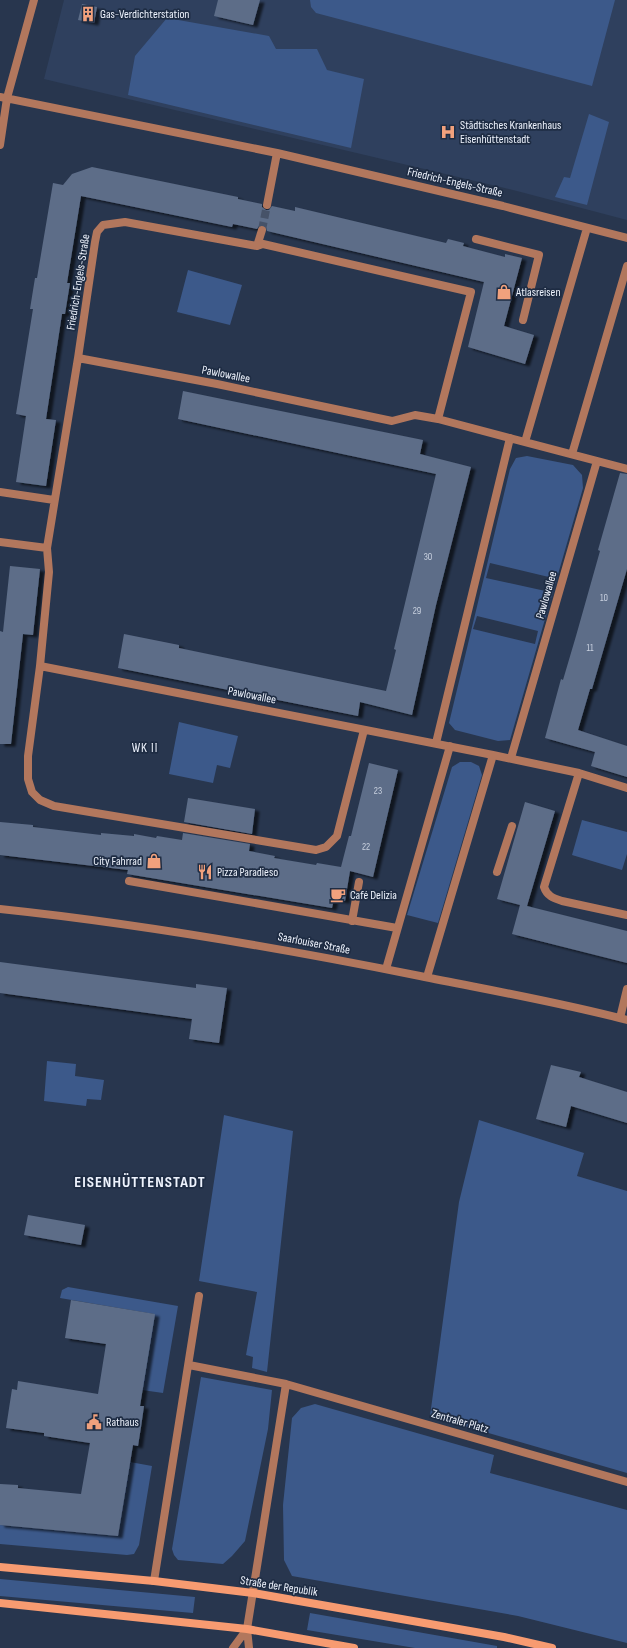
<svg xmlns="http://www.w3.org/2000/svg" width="627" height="1648" font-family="'Sofia Sans Condensed',sans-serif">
<defs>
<filter id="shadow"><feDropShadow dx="4.5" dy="2.5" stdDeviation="1" flood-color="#0009"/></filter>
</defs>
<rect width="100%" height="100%" fill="#28364e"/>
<!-- built -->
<path fill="#2f405e" d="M64,0h563v220l-110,-29 -473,-112z"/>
<!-- green -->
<path fill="#3c598a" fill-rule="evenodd" d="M310,0h305l-23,86 -276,-73 -5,-6z
M167,18l102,18 7,13h41l10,21 37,9 -13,69 -223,-53 7,-39z
M589,114l20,8 -22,83 -32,-8 9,-20 6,1z
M188,270l54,15 -12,40 -53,-13z
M527,456l46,9 9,10 1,13 -73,252 -12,1 -43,-11 -6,-7 61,-254 6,-11zM490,563l63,15 -3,14 -64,-14zM477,616l61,15 -3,13 -62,-15z
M179,722l59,14 -8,32 -13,-3 -4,18 -44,-9z
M460,762h11l8,4 3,9 -44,148 -31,-8 45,-148z
M582,820l45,12v22l-5,16 -50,-15z
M47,1061l29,3 -1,12 29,4 -3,20 -14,-1 -1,7 -42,-5z
M224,1115l69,16 -26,241 -15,-4 1,-11 -7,-2 11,-63 -58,-11z
M479,1120l105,33 -7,23 50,15v282l-197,-57 29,-214z
M68,1287l110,19 -15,87 -21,-3 12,-76 -94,-16 2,-8z
M201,1377l71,13 -4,39 -23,112 -13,15 -9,8 -45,-4 -4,-5 -2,-6z
M315,1404l179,51 -4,18 137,37v133l-109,-27 -226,-40 -8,-16 -1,-55 9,-87 9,-10z
M130,1462l22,4 -13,79 -5,9 -7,1 -127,-11v-19l118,11z
M0,1579l195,18 -2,16 -193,-17z
M310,1613l187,33v2h-82l-108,-18z"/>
<!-- building -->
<path fill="#5d6d88" filter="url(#shadow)" d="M218,0h42l-7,25 -39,-9z
M82,4l15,3 -3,16 -16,-3z
M92,167l146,30v2l24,5v3l4,3h3l3,-4 23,5v-4l151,36 2,-4 16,4 -1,3 42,11v-3l17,4 -18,68 30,9 -9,29 -57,-17 16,-65 -217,-51 -1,-4 -3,-2 -4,1 -2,3 -24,-5 -1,3 -151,-31 -14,87h3l-5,31h-3l-16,105 10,1 -10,66 -30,-4 10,-66 -10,-2 17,-105h-3l5,-31h2l16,-95 10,2 9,-11z
M183,391l240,49 -3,14 51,13 -35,138 -24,110 -52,-13 -2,14 -240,-48 6,-34 55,11v3l207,43 10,-41 -2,-1 42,-175 -258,-55z
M620,473l7,1v95l-35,120h-2l-12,41 49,16v31l-36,-11 4,-14 -50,-14 16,-59 2,1 13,-44 24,-85 -2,-1z
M10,566l30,3 -7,66 -10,-1 -12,110h-11v-113l3,1z
M369,763l29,7 -25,107 -23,-6 -5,30 -11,-2 -2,9 -205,-34 1,-4 -128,-15v-33l33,3v2l68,8v-2l33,3v-2l22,4 1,-2 25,4 1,-7 67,11 -1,7 26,5 -1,2 42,7 1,-2 24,4 8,-31h2z
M188,798l67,11 -3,25 -68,-12z
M525,802l30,9 -28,95 100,25v32l-115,-29 8,-29 -23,-6z
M0,962l196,26v-4l31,4 -8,55 -30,-4 3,-20 -192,-26z
M551,1065l30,7 -2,5 48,15v31l-56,-17 -5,21 -30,-8z
M28,1215l57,10 -4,20 -57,-10z
M71,1300l84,14 -15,92h4l-3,21 -3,19 -5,-1 -15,91 -118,-11v-41l18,1v3l63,6 9,-51 -46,-7v-3l-38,-5 6,-39 5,1 1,-9 80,13 8,-50 -41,-6z"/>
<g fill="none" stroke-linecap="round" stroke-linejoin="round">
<!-- street-tunnel -->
<path stroke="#465268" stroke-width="8" stroke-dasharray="8 4" stroke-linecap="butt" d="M262,230l5,-25"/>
<!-- street -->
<path stroke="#b2775d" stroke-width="8" d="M0,97l277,56 226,53 124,32
M0,145l7,-47 27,-98
M267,205l10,-52
M262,230l-5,16 6,-2 208,48 -33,127
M476,239l63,16 -16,65
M78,358l17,-116 2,-10 6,-7 22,-3 132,24
M525,442l62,-214
M572,454l55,-188
M627,469l-189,-50 -23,-4 -23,6 -175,-37 -139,-26 -31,190 2,24 -9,94 453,89 86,18 48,15
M0,492l54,8
M0,542l47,6
M40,666l-12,90v23l4,13 8,8 14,6 262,44 10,-3 11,-11 27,-106
M436,743l74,-305
M511,758l86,-297
M579,773l-35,114c3,9 9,11 18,14l65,14
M497,872l15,-46
M129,881l268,47
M0,909c143,15 280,39 420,67 69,14 139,26 207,44
M352,921l7,-39
M386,969l64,-223
M427,977l66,-222
M620,1018l7,-29
M189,1365l97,19 341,98
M154,1581l45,-285
M233,1648l14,-19
M249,1648l-2,-19 39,-245"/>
<!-- secondary -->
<path stroke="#f79b71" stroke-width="8" d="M0,1567l154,14 99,12 251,44 48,11
M0,1603l247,26 107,19"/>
</g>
<!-- icons -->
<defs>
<g id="building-bare" transform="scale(1.2)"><path d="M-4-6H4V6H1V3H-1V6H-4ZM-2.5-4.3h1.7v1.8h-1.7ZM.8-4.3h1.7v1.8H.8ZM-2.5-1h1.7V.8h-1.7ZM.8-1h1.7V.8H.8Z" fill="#f1a17d" stroke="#1e2c43" stroke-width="2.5" paint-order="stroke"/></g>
<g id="hospital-bare" transform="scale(1.2)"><path d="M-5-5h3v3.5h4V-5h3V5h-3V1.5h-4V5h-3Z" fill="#f1a17d" stroke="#1e2c43" stroke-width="2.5" paint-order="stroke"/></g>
<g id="shop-bare" transform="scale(1.2)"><path d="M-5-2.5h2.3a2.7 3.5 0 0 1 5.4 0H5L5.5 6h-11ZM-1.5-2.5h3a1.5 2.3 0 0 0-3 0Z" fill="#f1a17d" stroke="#1e2c43" stroke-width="2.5" paint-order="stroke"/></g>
<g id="restaurant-bare" transform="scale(1.2)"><path d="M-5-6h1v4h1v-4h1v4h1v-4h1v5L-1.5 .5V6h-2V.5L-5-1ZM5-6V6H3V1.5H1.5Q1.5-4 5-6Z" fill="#f1a17d" stroke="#1e2c43" stroke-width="2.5" paint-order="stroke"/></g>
<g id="cafe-bare" transform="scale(1.2)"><path d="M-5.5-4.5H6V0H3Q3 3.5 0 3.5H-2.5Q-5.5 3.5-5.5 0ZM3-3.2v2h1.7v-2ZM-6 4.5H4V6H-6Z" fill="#f1a17d" stroke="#1e2c43" stroke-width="2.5" paint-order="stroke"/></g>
<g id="civic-bare" transform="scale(1.2)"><path d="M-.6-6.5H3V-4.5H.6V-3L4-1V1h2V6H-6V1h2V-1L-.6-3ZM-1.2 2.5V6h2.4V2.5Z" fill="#f1a17d" stroke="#1e2c43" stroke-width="2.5" paint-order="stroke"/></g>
</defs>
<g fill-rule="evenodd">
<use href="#building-bare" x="88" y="14"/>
<use href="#hospital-bare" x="448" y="132"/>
<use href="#shop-bare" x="504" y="292"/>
<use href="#shop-bare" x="154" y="861"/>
<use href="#restaurant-bare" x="205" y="872"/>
<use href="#cafe-bare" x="338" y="895"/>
<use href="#civic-bare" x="94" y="1422"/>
</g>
<g text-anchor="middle" stroke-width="3.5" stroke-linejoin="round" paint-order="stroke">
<!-- number labels -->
<g font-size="10" fill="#cad2e0">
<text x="428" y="560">30</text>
<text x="604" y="601">10</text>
<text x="417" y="614">29</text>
<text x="590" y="651">11</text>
<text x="378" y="794">23</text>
<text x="366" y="850">22</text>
</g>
<!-- poi labels -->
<g font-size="12" fill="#eef3fd" stroke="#1e2c43" text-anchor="start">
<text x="100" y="18">Gas-Verdichterstation</text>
<text x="460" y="129">Städtisches Krankenhaus<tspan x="460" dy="14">Eisenhüttenstadt</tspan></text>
<text x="516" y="296">Atlasreisen</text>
<text x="142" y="865" text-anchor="end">City Fahrrad</text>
<text x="217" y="876">Pizza Paradieso</text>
<text x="350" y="899">Café Delizia</text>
<text x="106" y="1426">Rathaus</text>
</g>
<!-- street labels -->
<g font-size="12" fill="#eef3fd" stroke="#1e2c43">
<text transform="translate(455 182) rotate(13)" y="4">Friedrich-Engels-Straße</text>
<text transform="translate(78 282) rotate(-81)" y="4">Friedrich-Engels-Straße</text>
<text transform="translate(226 374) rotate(11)" y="4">Pawlowallee</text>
<text transform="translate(546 595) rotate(-74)" y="4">Pawlowallee</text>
<text transform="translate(252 695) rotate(11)" y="4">Pawlowallee</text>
<text transform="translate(314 943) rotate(11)" y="4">Saarlouiser Straße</text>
<text transform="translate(460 1421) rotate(16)" y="4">Zentraler Platz</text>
<text transform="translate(279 1586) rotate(9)" y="4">Straße der Republik</text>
</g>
<!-- neighbourhood labels -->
<g font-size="13" letter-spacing="1" fill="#eef3fd" stroke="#1e2c43">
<text x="145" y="752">WK II</text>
</g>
<!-- district labels -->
<g font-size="16" font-weight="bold" letter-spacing="1" fill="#eef3fd" stroke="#1e2c43">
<text x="140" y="1187">EISENHÜTTENSTADT</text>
</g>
</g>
</svg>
